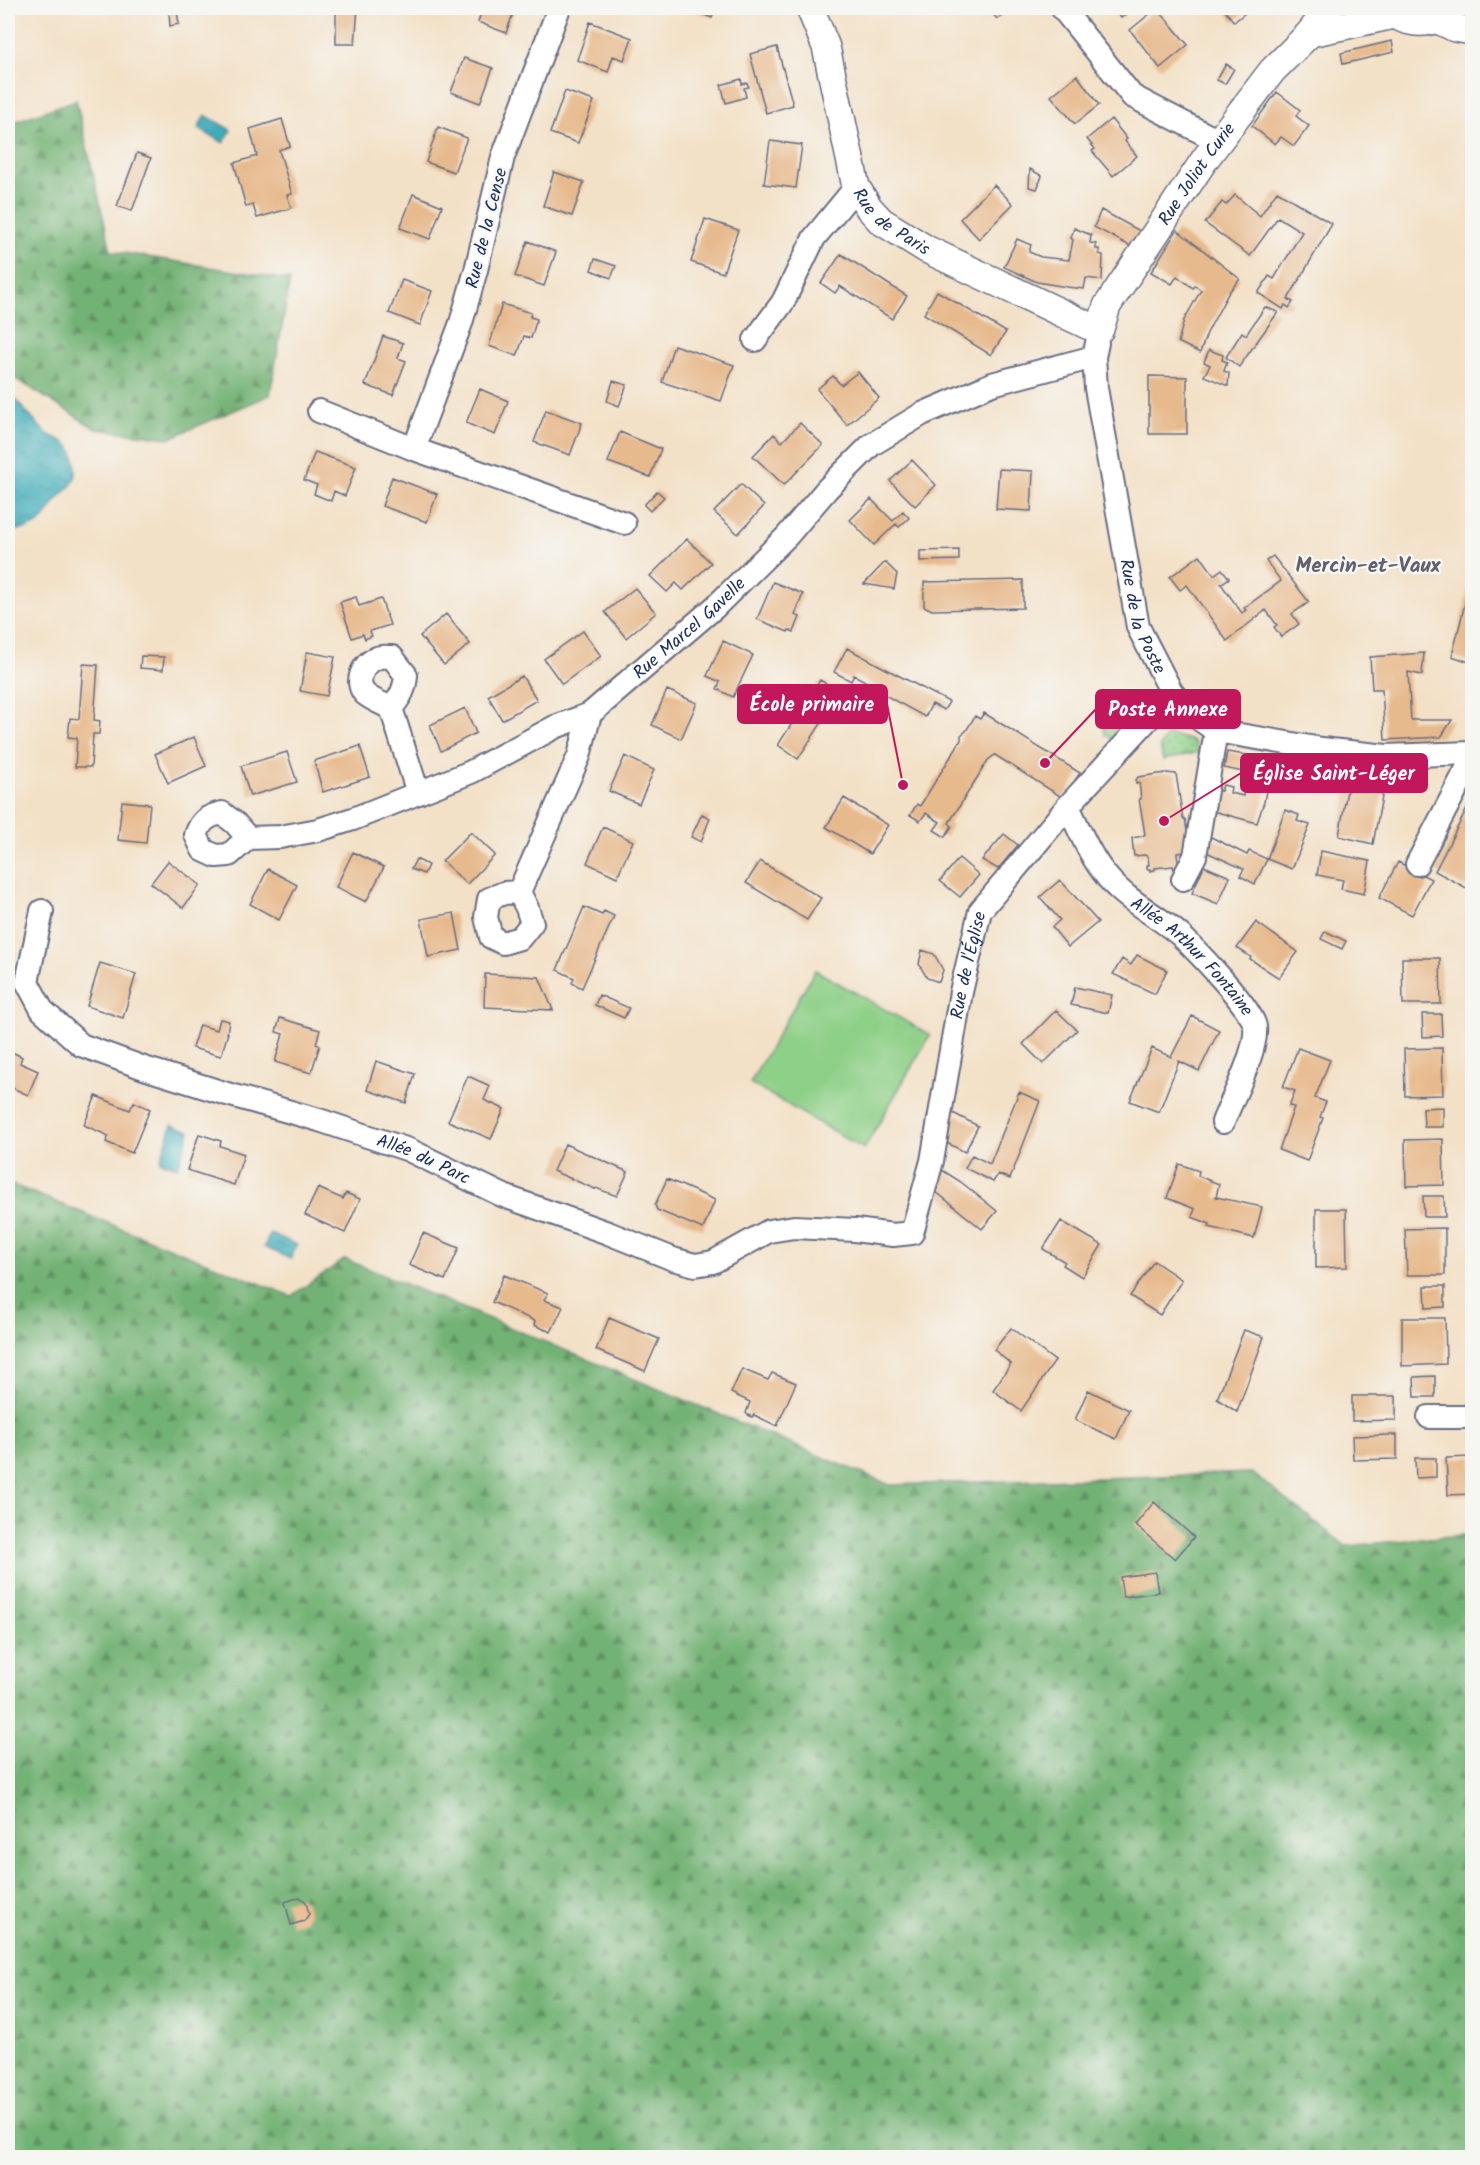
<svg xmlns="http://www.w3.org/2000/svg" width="1480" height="2165" font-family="Kalam,sans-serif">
<defs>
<pattern id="grass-dots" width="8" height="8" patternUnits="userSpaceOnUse" patternTransform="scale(1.5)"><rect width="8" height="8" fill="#8fd088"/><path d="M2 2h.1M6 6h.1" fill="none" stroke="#74a972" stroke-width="1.8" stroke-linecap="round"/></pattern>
<pattern id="forest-firs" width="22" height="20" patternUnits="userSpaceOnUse" patternTransform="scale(1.5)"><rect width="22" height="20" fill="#73b274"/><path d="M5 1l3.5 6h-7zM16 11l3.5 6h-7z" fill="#5e9162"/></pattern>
<pattern id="water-ripples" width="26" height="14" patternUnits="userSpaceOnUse" patternTransform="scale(1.5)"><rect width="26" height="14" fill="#3cacb8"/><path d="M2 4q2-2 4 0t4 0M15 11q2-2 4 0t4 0" fill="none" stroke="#328c99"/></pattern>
</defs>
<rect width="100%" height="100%" fill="#f6f6f2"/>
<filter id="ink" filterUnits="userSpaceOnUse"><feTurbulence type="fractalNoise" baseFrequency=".0167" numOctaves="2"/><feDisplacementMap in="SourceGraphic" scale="12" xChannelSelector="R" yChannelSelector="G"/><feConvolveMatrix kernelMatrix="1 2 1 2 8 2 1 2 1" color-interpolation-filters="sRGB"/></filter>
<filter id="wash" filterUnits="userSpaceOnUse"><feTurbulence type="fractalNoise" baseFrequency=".008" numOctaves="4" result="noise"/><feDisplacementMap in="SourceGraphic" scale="24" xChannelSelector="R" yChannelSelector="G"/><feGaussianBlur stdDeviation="1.35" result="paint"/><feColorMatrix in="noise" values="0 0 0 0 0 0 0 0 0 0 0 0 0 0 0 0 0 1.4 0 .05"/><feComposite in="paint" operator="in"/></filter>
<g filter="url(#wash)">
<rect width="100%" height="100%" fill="#f3e1c7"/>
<!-- grass -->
<path fill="url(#grass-dots)" stroke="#558073" stroke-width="1.5" d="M1129,700v13l-11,3 -1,9 10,2 -10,16 -12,-9 -5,-28z
M1168,734l25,7 7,11 -37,8 -3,-14z"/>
<!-- forest -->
<path fill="url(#forest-firs)" stroke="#477069" stroke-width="1.5" d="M76,100l35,151 179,29 -20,115 -100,43 -74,-9 -88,-55v-250z
M8,1183l283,113 54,-37 545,226 362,-12 94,73 126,-12v623h-1464z"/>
<!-- pitch -->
<path fill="#8fd088" stroke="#558073" stroke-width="1.5" d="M815,970l115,65 -66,114 -114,-66z"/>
<!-- water -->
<path fill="url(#water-ripples)" stroke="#2c6e8b" stroke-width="1.5" d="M205,115l26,15 -7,13 -26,-14z
M8,390c12,14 24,29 37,42 7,6 18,7 24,14 7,6 9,28 5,35 -6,10 -17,16 -24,29 -8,16 -25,22 -42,19z
M172,1125l18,6 -12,36 -18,-6z
M270,1233l27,12 -6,14 -27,-12z"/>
<g id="blocks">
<!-- building -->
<path fill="#e7ba8d" d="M336,8h22l-3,36h-19z
M483,8h32l-9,25 -28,-11z
M687,8h29l-4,10z
M988,8h24l-15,11z
M1113,8h21l-13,10z
M1157,8l31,37 -28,23 -30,-38z
M1223,8h28l-17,14z
M177,12l2,12 -9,2 -1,-13z
M590,22l42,16 -8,22 -11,-4 -5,16 -31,-12z
M1392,41l2,11 -51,12 -2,-11z
M777,47l16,58 -27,8 -16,-59z
M464,58l29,10 -13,35 -29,-11z
M1226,64l8,5 -9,15 -8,-4z
M1077,75l22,30 -24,19 -24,-28z
M741,79l1,5 5,-1 2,4 -5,1 2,9 -20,6 -5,-18z
M565,91l29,10 -16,42 -28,-10z
M1277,92l23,18 -4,6 13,10 -15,20 -13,-9 -6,7 -23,-18z
M282,119l8,27 -11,4 13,44 -5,1 4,13 -34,10 -4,-13 -7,2 -12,-44 23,-7 -7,-27z
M1111,119l16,20 -2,2 12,15 -24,20 -21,-25 3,-2 -8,-10z
M438,127l29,11 -13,34 -28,-10z
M770,141l32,4 -6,43 -32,-4z
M137,153l14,5 -19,53 -15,-5z
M1030,169l12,7 -5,13 -8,-2z
M554,172l30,10 -12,34 -29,-10z
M994,185l19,19 -34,35 -19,-20z
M1277,191l55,33 -44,75 5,3 -4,6 -4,-3 -2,4 -25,-16 11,-17 5,3 28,-47 -24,-15 -28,39 -45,-33 17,-21 4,3 9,-10 25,21z
M413,194l29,12 -12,33 -30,-11z
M1101,210l39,21 -10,15 -36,-19z
M705,219l33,11 -15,43 -32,-11z
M1074,228l17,7 -1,8 6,1v5h3v5l4,1 -1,25 -16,-2 -2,11 -17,-2 -30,-5 -33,-15 13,-28 14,6 -2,7 12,5 28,3 4,-20 -2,-2z
M1177,230l63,49 -11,13 -22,41 -7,20 -22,-11 6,-22 17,-30 -6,-4 -2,2 -16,-12 -5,8 -21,-12z
M528,241l28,11 -12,34 -29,-10z
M841,254l66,42 -15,23 -52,-33 -5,7 -14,-10z
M595,259l21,7 -5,12 -20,-8z
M402,280l30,11 -12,34 -31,-12z
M937,291l69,41 -15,23 -67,-41z
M502,304l29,9 -1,4 7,2 -6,19 -7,-2 -7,20 -28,-10z
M1265,307l13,5 -39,55 -13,-10 16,-25 4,3z
M383,336l20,7 -5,15 8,3 -13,34 -28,-10z
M674,345l60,20 -13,36 -59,-19z
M1209,350l14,5 -1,5 5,2 -3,9 5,2 -1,13 -24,-10 6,-11 -6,-3z
M858,372l21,26 -32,27 -30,-36 16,-13 8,9z
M1149,376l38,1v57h-38z
M613,381l14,4 -8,21 -12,-5z
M480,389l28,12 -13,34 -29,-12z
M546,410l36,13 -12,32 -36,-13z
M800,423l23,22 -39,40 -31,-29 21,-22 8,8z
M620,432l41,17 -11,28 -42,-15z
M315,452l41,15 -11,29 -11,-5 -3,10 -17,-7 3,-9 -13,-5z
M912,460l24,25 -21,21 -25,-25z
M999,469l34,2 -2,40 -35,-2z
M392,477l45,17 -10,28 -45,-16z
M741,484l23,22 -26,28 -24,-22z
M657,491l7,6 -14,14 -6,-6z
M871,499l22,22 10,-10 6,7 -10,9 -3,-3 -22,21 -24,-25z
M687,539l24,24 -28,27 -7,-7 -9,9 -17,-16z
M959,550v10l-39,1v-10z
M1200,555l14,20 8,-6 7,9 -8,6 21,29 4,-3 -2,-2 37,-27 -15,-20 7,-5 36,46 -17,12 7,10 -18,13 -7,-10 3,-2 -11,-15 -39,31 -40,-56 -7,5 -10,-13z
M885,562l12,12 -3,15 -30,-5z
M1472,575v88l-20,-7z
M1023,580v28l-91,2 -8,-4v-24z
M773,582l30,12 -8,21 5,2 -6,15 -5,-2 -1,2 -31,-13z
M635,588l21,25 -30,25 -21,-26z
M356,597l3,9 22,-7 9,26 -20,6 2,5 -7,3 -2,-5 -11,4 -12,-36z
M446,614l24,30 -26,21 -24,-29z
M583,631l18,25 -39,28 -18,-25z
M723,641l30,14 -20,42 -16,-8 3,-7 -13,-6z
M847,648l45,24 57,30 -5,8 -12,-6 -7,13 -44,-24 1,-3 -28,-15 -3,6 -17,-9z
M307,652l28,5 -8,39 -27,-5z
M1424,653l-2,22 -14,-3 3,48h41l-11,17 -56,3 -3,-51h-10l-2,-32z
M141,656l23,1 -1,13 -23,-2z
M83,664l15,1 -4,55 6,1 -1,13h-6l-2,33h-16l2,-29 -9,-1 2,-19 9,1z
M522,676l15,24 -35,20 -14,-24z
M820,680l21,13 -43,66 -20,-14z
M667,690l30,13 -16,36 -29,-14z
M465,708l11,25 -35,18 -11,-26z
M984,713l96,60 -17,25 -68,-43 -7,5 -39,63 3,3 -7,11 -11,-7 6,-8 -14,-9 -6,8 -10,-6 7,-11 3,2 41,-66v-5l5,-4 9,-15 5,3z
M194,737l12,29 -38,17 -13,-29z
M360,746l10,31 -47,15 -9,-31z
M287,752l10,30 -47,14 -9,-30z
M1227,752l45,7 -8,43 -7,21 -48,-13 4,-21 8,2 2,-6 8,2 -1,6 13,3 5,-23 -24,-5z
M625,756l29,14 -15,34 -30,-13z
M1166,773l10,1 7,45h2l2,12h3l-3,21 -10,1 1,8 4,-1 -3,9h-5l-1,-3 -18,2v2l-5,1v-2h-3v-4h2l-1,-8 -3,-2 -11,1 -2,-18 11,-2 2,-2 -6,-35h2l-2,-17 -3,1v-3l2,-3z
M1349,779l35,7 -11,58 -34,-8z
M844,798l44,27 -18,29 -44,-27z
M1472,799v86l-2,5 -35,-19z
M122,801l28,3 -4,39 -28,-3z
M1285,810l14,5 -2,6 13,4 -18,44 -25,-10z
M702,814l8,4 -9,24 -10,-5z
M603,827l30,14 -16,36 -30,-14z
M471,832l24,23 -28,29 -25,-23z
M1004,834l14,11 -20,24 -16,-9z
M1205,834l42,21 2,-4 18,8 -12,25 -15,-8 4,-7 -42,-19z
M1321,851l49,10 -6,33 -23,-5 2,-9 -26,-5z
M353,852l31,15 -18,35 -30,-15z
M959,858l20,17 -19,22 -20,-16z
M416,859l12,6 -4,9 -13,-5z
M168,861l32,24 -17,23 -32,-25z
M760,861l61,37 -14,22 -61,-37z
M1398,862l33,17 -19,36 -33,-17z
M1204,866l26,11 -12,27 -26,-11z
M268,869l29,16 -18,35 -29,-16z
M1060,880l38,42 -30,25 -16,-20 8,-7 -20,-23z
M584,907l18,8 2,-4 10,5 -32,72 -10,-5 2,-5 -17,-8z
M454,913l7,37 -33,7 -7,-38z
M1256,922l42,30 -19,26 -29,-19 1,-2 -14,-9z
M1325,931l21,10 -4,8 -21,-10z
M922,950l12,4 9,16 -4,12 -12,-4 -8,-14z
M1137,955l30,15 -12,24 -42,-20 9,-15 9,6z
M1402,958h38l1,46h-38z
M100,963l36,11 -13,44 -36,-12z
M485,974l54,3 14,33 -69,-3z
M1075,987l37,8 -4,18 -37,-8z
M599,995l30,13 -5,10 -29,-13z
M1056,1010l21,20 -34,34 -20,-20z
M1422,1014h19l1,22 -19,1z
M1192,1016l27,14 -20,41 -20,-10 -20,51 -29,-11 22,-53 19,9z
M280,1018l40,12 -4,14 4,1 -9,28 -36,-11 8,-28 -7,-2z
M220,1019l9,2 -2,12h1l-7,23 -29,-8 7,-23 18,5z
M1298,1048l32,12 -15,38 11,4 -6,15 3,1 -16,43 -28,-11 15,-43 -5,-1 6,-15 -12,-4z
M1442,1048l1,47 -38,1 -1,-47z
M8,1050l14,7 -2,6 18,8 -10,24 -20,-9z
M376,1061l39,13 -9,29 -39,-13z
M468,1076l22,10 -6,14 20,9 -13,30 -43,-18z
M1019,1092l21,9 -30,78 -12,-5 -5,8 -28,-14 7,-13 18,9z
M96,1096l34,14 4,-8 16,7 -18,44 -26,-11 3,-6 -25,-11z
M1443,1107v20h-19l-1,-19z
M951,1112l27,14 -13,26 -20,-10z
M199,1134l22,7 -1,5 24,8 -10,31 -47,-15z
M1443,1139l1,46 -38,1 -1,-46z
M565,1144l63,28 -11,24 -21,-8 -1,1 -42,-18z
M1179,1164l20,7 -1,5 21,8 -3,13 46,10 -8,31 -45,-11 1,-3 -18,-7 3,-8 -28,-11z
M942,1170l19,12 36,29 -15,18 -47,-38z
M667,1179l48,21 -12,29 -46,-19 -2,-5z
M318,1188l25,11 3,-6 14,6 -15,34 -40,-18z
M1423,1196h21l1,21h-21z
M1316,1209h30l1,58 -31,1z
M1061,1221l41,24 -20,32 -19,-12 2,-3 -22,-13z
M1445,1228v47h-38l-2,-46z
M423,1233l36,15 -14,32 -36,-15z
M1154,1261l28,19 -22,35 -30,-19z
M504,1275l44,18 -4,7 19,7 -12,25 -17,-7 1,-4 -43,-19z
M1425,1286h20v21l-19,1z
M609,1318l50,21 -14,32 -49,-21z
M1402,1318h43l1,46 -44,2z
M1011,1328l44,33 -34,50 -28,-21 18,-26 -17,-14z
M1244,1330l20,7 -27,75 -20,-13z
M742,1369l26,11 4,-7 24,10 -19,43 -23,-11 -2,2 -4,-2 -2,-2 4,-11 -19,-9z
M1435,1376v21h-20l-1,-20z
M1088,1390l41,20 -13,29 -41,-19z
M1352,1396h44v24l-44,1z
M1390,1435h7v24l-44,1 -1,-24z
M1472,1457v37l-24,1 -2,-37z
M1415,1458h21v19l-20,1z
M1154,1502l40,35 -19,22 -40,-34z
M1155,1572l3,20 -35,5 -3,-20z
M300,1897l6,5 3,12 -5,7 -13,4 -6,-23z"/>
</g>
</g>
<g filter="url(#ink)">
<use href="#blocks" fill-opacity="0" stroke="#676d83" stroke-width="1.5"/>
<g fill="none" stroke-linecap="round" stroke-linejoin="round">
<!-- minor casing -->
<g stroke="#676d83" stroke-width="26">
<g id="minor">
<path d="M559,8l-56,149 -27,113 -15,53 -47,126 210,74"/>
<path d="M1062,8l70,88 86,45"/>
<path d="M755,340l28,-38 31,-64 42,-51"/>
<path id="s1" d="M1097,343l-3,14 2,31 42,239 34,66 23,23 21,15 106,18 64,7 86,-3"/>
<path d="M319,411l95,38"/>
<path d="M391,708c-8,-4 -19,-8 -26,-14 -11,-12 -2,-31 12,-36 4,-2 10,-1 15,-1l14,18c-1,14 -5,22 -15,33l27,85"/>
<path id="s2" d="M1068,806c12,25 22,51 40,72 20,24 49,37 72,57 15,14 74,75 75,92 3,22 -23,72 -32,95"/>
<path id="s3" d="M248,838l-19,17 -13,1 -13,-6 -7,-15c5,-14 11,-19 26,-22l13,10 13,15 32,-1 38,-7 35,-11 118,-47 84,-45 35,-13 125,-107 72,-71 40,-47 44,-44 51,-31 70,-30 102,-27"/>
<path d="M1417,864l55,-105"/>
<path d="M1183,879l12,-23 21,-125"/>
<path d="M519,892l8,16 5,15 -12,15 -17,5 -12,-6 -5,-20 3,-18 15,-6 15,-1 60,-136 11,-42"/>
<path id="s4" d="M42,911l-15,71 15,28 39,35 63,23 83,26 92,26 90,30 95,46 104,37 65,26 22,6 18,-3 56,-31 25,-4 61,3 38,5 19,-2 20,-72 29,-169 19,-81 88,-105 104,-113"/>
<path d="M1429,1417h43"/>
</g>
</g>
<!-- tertiary casing -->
<g stroke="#676d83" stroke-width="30">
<g id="tertiary">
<path id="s5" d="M810,8l16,39 30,140 13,21 12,13 45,28 161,76 13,4 7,-23 98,-147 67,-88 38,-38 19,-25"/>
<path d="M1387,8c18,18 46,20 63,0"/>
<path d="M1436,19l19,9 17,3"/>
<path d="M1310,33l84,-18"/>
</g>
</g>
<!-- minor -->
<use href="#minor" stroke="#fff" stroke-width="22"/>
<!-- tertiary -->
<use href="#tertiary" stroke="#fff" stroke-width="27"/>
</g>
</g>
<g text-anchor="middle" stroke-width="5" stroke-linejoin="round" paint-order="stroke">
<!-- street labels -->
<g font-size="18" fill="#1b2f5e" stroke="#f6f6f2">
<text dy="6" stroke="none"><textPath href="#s5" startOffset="656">Rue Joliot Curie</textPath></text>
<text dy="6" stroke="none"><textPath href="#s5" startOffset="236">Rue de Paris</textPath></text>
<text transform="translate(486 228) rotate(-76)" y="6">Rue de la Cense</text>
<text dy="6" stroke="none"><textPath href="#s1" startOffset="279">Rue de la Poste</textPath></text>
<text dy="6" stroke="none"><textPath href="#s3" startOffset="640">Rue Marcel Gavelle</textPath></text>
<text dy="6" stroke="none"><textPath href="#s2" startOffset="198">Allée Arthur Fontaine</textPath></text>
<text dy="6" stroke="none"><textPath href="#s4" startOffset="1310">Rue de l'Église</textPath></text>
<text dy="6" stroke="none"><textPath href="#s4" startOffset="518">Allée du Parc</textPath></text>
</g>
<!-- quarter labels -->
<g font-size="21" font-weight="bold" fill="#62606e" stroke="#f6f6f2">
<text x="1368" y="572">Mercin-et-Vaux</text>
</g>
</g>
<!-- callouts -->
<path fill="none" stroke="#c2185b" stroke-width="2" d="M903 785L887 704M1045 763L1096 709M1164 821L1241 773"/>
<g fill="#c2185b" stroke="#f6f6f2" stroke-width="2">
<circle cx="903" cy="785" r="6"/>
<circle cx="1045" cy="763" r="6"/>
<circle cx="1164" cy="821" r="6"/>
</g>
<g fill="#c2185b" stroke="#c2185b" stroke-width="2">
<rect x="738" y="685" width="149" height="38" rx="6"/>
<rect x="1096" y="690" width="144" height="38" rx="6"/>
<rect x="1241" y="754" width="186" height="38" rx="6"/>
</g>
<g font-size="20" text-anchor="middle" font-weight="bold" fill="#fff">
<text x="812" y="711">École primaire</text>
<text x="1168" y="716">Poste Annexe</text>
<text x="1334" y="780">Église Saint-Léger</text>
</g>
<!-- margin -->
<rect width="1480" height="2165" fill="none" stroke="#f6f6f2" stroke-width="30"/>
</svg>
